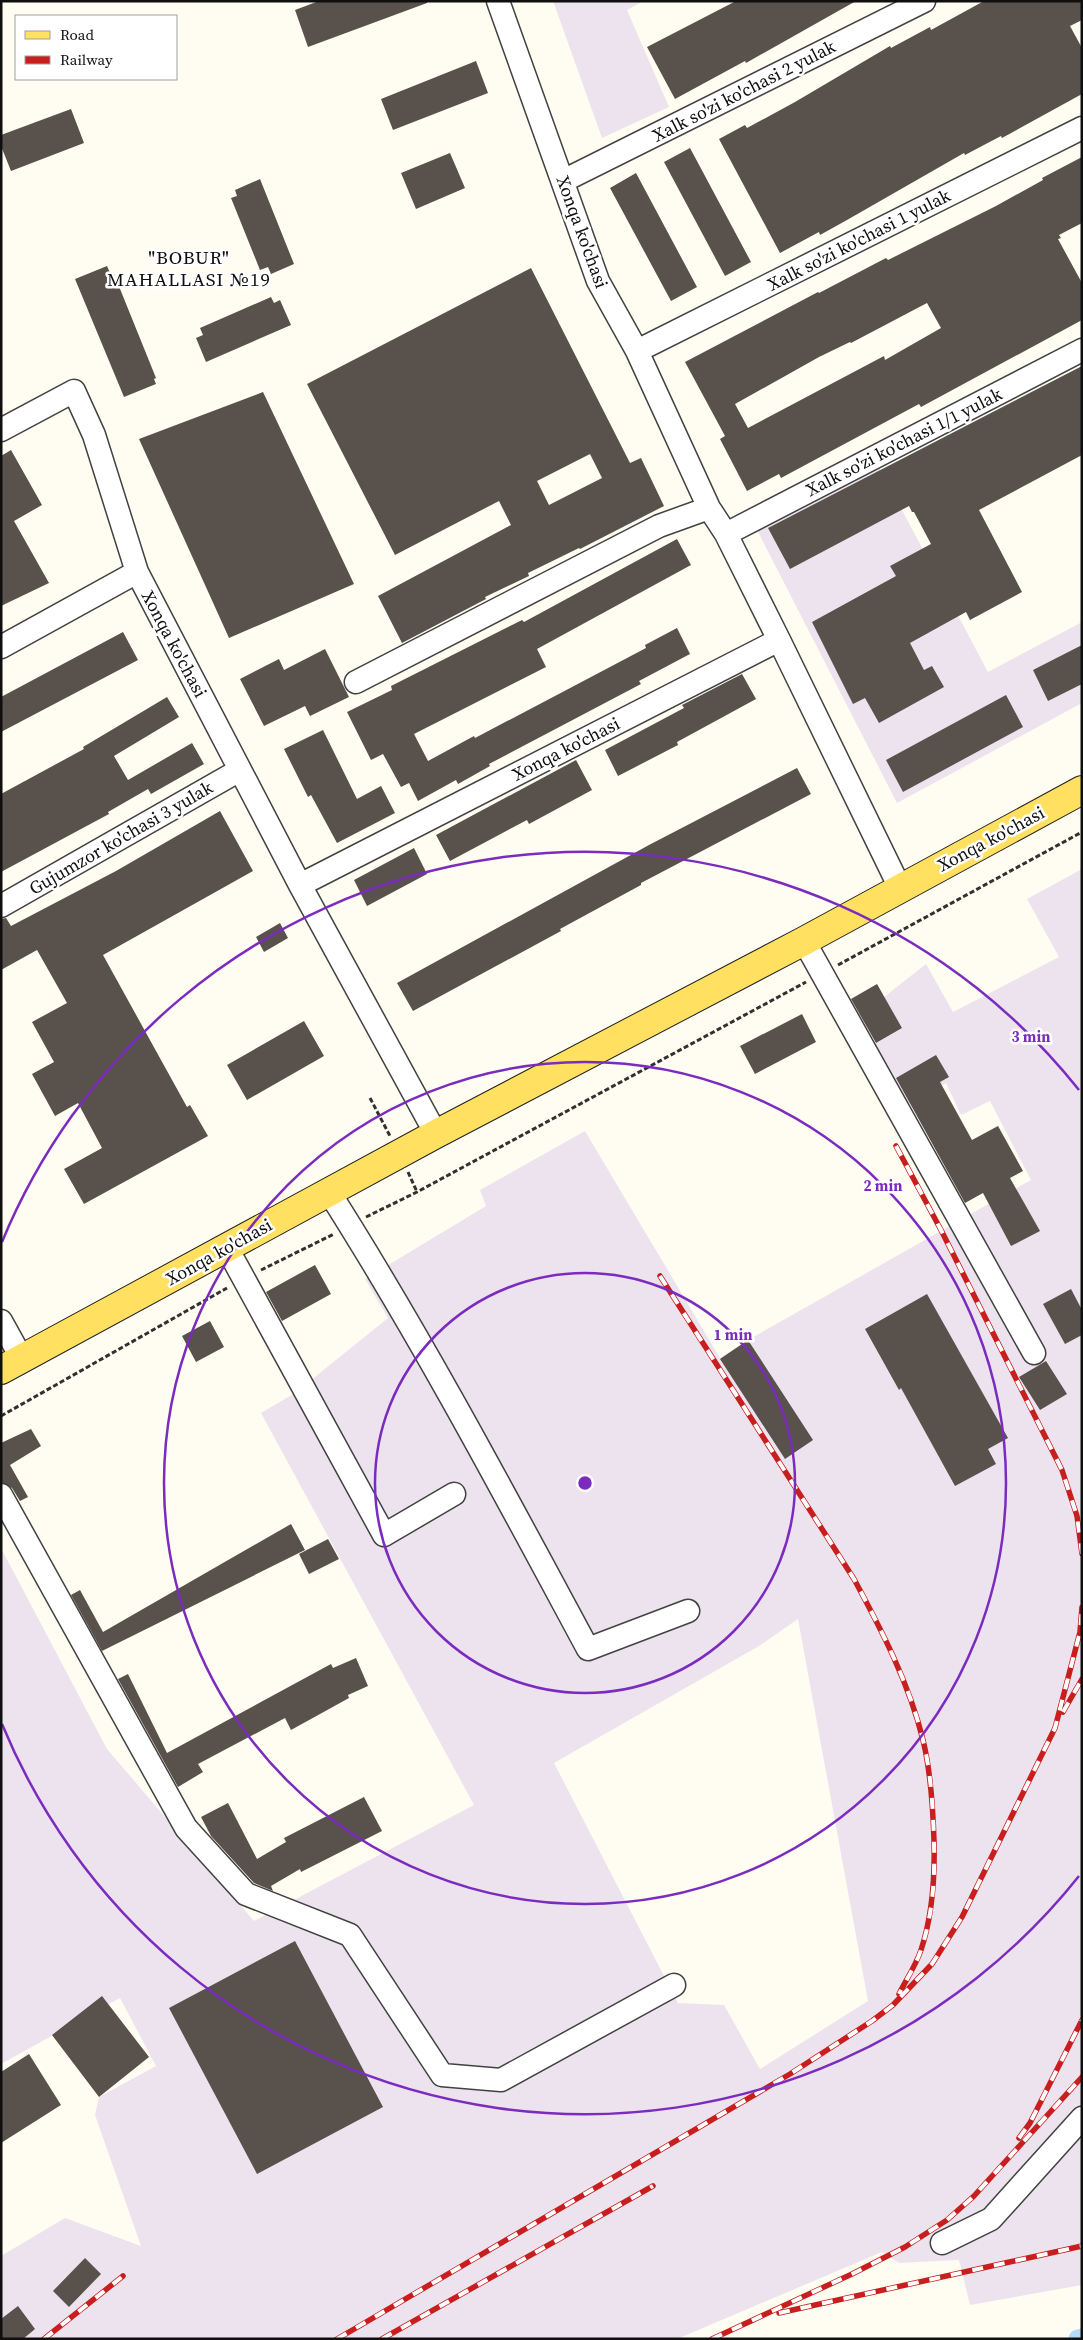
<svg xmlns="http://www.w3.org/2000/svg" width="1083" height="2340" font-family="'Source Serif 4',serif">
<rect width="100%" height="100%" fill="#fffdf1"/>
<!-- industrial -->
<path fill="#ede3ee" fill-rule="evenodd" d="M553,1h91l-17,9 42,97 -67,31z
M877,463l111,209 94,-50v81l-185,100 -142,-277z
M1082,869v1416l-112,20 -11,-45 -60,3 -17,-11 -205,87h-676v-83l64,-38 76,28 -46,-131 4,-18 57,-31 -36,-68 -119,66v-516l106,201 147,172 220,-116 -213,-392 34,-20 93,-75 -23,-39 121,-73 -6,-16 105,-59 135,227 28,-18 283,-160 -41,-79 -29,14 -15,-32 -44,25 -32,-61 32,-19 -18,-31 42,-33 27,48 106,-55 -32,-58zM798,1619l70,382 -108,68 -36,-64 -46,-2 -124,-240 205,-117z"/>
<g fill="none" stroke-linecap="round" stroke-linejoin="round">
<!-- canal -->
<path stroke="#b3dcfa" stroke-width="19" d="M1078,2339l4,-1"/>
</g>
<!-- building -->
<path fill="#59514b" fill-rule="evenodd" d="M319,1h108v2l-119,44 -13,-37z
M736,1h120l-110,62 -1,-2 -70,38 -28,-52z
M984,1h98v19l-12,6 12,22v46l-80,44 -1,-2 -36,19 -1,-2 -117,67 -27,15 -1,-3 -39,21 -61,-114 26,-14 2,3 48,-26 95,-56 1,2 39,-21 1,3z
M476,61l12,32 -95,37 -12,-31z
M71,109l13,34 -73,28 -10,-25v-11z
M690,148l61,114 -26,14 -61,-114z
M450,153l15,35 -49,21 -15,-36z
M1082,157v66l-23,12 2,3 -3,1 24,44v37l-161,87 -2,-3 -138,74 -2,-4 -32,17 -27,-52 5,-3 -40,-74 133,-70 1,1 67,-35 2,2 108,-54 47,-26 -1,-2zM927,303l14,25 -56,32 -1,-4 -136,72 -13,-24 84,-47 31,-15 1,1z
M636,173l61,114 -26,14 -61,-113z
M260,179l34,85 -23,10 -3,-7 -8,3 -29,-72 6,-2 -2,-6z
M107,266l4,9 3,-1 42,104 -2,1 2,5 -32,13 -49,-118z
M531,268l99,195 11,-5 23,48 -84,43 -1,-1 -51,25 1,3 -44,21 1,2 -84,44 -24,-47 133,-71 -12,-24 -104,54 -88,-171zM590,454l12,24 -53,27 -12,-24z
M271,297l3,6 6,-3 11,25 -85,37 -10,-24 7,-3 -3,-7z
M1082,366v89l-103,55 43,82 -52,28 -4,-8 -56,31 14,27 8,-4 12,21 -65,36 -14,-25 -12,6 -41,-82 84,-46 -6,-10 41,-22 -17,-32h-2l-3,-6 -119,63 -22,-41z
M263,392l91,192 -125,54 -90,-199z
M11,450l31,55 -28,16 35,62 -48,23v-150z
M677,539l14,26 -154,84 9,18 -132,67 14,27 46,-25 1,2 171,-90 -1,-3 32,-17 13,26 -51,27 2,3 -152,80 1,2 -32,18 -2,-4 -38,21 -9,-18 -8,4 -18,-33 -12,6 -24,-48 45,-22 -1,-4 131,-66 2,2z
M123,632l15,28 -137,72v-35z
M1082,645v39l-34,17 -15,-31z
M325,649l24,48 -39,19 -5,-10 -41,20 -24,-47 39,-20 5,11z
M742,674l14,25 -79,43 1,3 -60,31 -13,-26 79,-42 -2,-3z
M1006,695l17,32 -120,65 -17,-32z
M167,697l12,20 -65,39 14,24 64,-37 12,21 -53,30 -3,-5 -40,23 1,2 -108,58v-78l83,-45 -1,-2z
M323,730l34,69 24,-13 14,27 -58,30 -26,-48 -3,2 -24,-48z
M576,760l16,30 -63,34 -2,-4 -77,41 -14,-26z
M797,768l14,26 -170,89v2l-81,44 1,2 -148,80 -16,-28 252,-138z
M220,811l33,60 -150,84 84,152 3,-2 18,31 -124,68 -20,-35 38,-21 -24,-45 -23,13 -23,-42 22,-12 -22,-40 35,-19 -30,-53 -36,20v-51l5,-1 5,8 105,-55z
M414,848l13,26 -60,32 -13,-26z
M280,923l8,15 -24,14 -8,-15z
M877,984l25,44 -26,15 -25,-44z
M802,1014l14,28 -61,32 -15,-28z
M304,1021l20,35 -77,44 -20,-35z
M936,1055l13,22 -9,5 32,58 26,-14 25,45 -13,7 30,53 -29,15 -28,-53 -18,10 -69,-125z
M315,1265l16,29 -49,27 -16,-29z
M1071,1289l11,21v25l-17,9 -22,-40z
M927,1294l81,144 -20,11 8,15 -41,22 -54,-98 -2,2 -34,-61z
M210,1321l14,26 -28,15 -14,-26z
M748,1340l65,100 -28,19 -65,-100z
M1046,1361l21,33 -27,16 -21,-33z
M31,1429l10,17 -31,19 18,32 -8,4 -8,-13 -11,-6v-39z
M291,1524l14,26 -203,101 -31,-56 9,-5 23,42z
M328,1539l11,20 -30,15 -10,-20z
M356,1658l12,28 -20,9 1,3 -58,32 -6,-12 -87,46 5,8 -25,15 -60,-108 10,-5 39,79 164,-89 2,4z
M364,1797l18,34 -81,41 -1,-3 -29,17 2,5 -19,-8 -43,-47 -10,-19 27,-14 29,56 29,-17 -2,-4z
M295,1941l88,166 -126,67 -88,-166z
M102,1996l47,61 -50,40 -47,-62z
M29,2054l32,51 -60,38v-71z
M85,2258l16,16 -32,33 -16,-16z
M18,2306l17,23 -12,10h-22v-20z"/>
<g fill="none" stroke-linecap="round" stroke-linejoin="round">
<!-- minor casing -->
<g stroke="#424242" stroke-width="25">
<path id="minor" d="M498,1l100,280 39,70 72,157 17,26 53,106 121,248
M563,181l361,-180
M637,351l445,-223
M1,430l73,-39 20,44 43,137 163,313 136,249
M726,534l356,-184
M1,647l136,-75
M356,682l303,-156 50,-18
M300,885l479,-245
M1,906l239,-136
M804,941l230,412
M329,1192c94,148 176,303 259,457l100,-38
M227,1248l157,287 70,-41
M1,1321l21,38
M1,1495l185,333 60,66 104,41 92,140 59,5 173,-95
M942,2243l49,-24 91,-101"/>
</g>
<!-- major casing -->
<g stroke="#202020" stroke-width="30">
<path id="major" d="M1,1370l435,-236 368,-193 278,-151"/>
</g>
<!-- path -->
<path stroke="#313131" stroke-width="3" stroke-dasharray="5 2.5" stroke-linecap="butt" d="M838,965l244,-133
M370,1098l20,38
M408,1172l9,20
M366,1217l51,-25 389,-210
M261,1270l73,-36
M1,1416l226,-128"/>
<!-- minor -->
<use href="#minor" stroke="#fff" stroke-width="22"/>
<!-- major -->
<use href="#major" stroke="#ffe061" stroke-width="28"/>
<!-- rail casing -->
<g stroke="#c81e1e" stroke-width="5.5">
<path id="rail" d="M896,1146l45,84 121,240 15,46 5,38
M660,1276l194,303c28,52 55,104 69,161 8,33 10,67 11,101 1,37 -1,73 -13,109 -5,15 -15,30 -22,44
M1063,1712l19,-33
M1019,2138l11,-15 52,-103
M779,2313l303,-67
M44,2339l79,-63
M337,2339l453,-265 82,-53 21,-16 39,-41 30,-47 93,-189 25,-96 2,-25
M382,2339l271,-153
M712,2339l140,-65 53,-27 42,-27 27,-24 108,-119"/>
</g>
<!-- rail -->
<use href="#rail" stroke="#fff" stroke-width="4" stroke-dasharray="11" stroke-linecap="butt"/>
</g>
<!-- distance rings -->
<g fill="none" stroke="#7b2cbf" stroke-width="2.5">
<circle cx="585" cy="1483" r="210"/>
<circle cx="585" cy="1483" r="421"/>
<path d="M1079 1876A631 631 0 0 1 2 1724M2 1242A631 631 0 0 1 1079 1090"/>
</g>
<g text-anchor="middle" stroke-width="5" stroke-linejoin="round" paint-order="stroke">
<!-- street labels -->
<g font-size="18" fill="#0f0f0f" stroke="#fff">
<text transform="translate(744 91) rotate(-27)" y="6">Xalk so'zi ko'chasi 2 yulak</text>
<text transform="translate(582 232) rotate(70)" y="6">Xonqa ko'chasi</text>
<text transform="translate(859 240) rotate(-27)" y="6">Xalk so'zi ko'chasi 1 yulak</text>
<text transform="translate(904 442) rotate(-27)" y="6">Xalk so'zi ko'chasi 1/1 yulak</text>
<text transform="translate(174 644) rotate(62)" y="6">Xonqa ko'chasi</text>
<text transform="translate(566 749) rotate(-27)" y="6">Xonqa ko'chasi</text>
<text transform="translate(121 838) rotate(-30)" y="6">Gujumzor ko'chasi 3 yulak</text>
<text transform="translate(991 839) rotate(-28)" y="6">Xonqa ko'chasi</text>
<text transform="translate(219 1252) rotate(-29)" y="6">Xonqa ko'chasi</text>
</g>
<!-- neighbourhood labels -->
<g font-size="19" letter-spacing="1" fill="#0f0f0f" stroke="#fff">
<text x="189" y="264">"BOBUR"<tspan x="189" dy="22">MAHALLASI №19</tspan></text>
</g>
</g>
<circle cx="585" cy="1483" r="8" fill="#7b2cbf" stroke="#fff" stroke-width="2.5"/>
<g font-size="15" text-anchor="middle" font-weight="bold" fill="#7b2cbf" stroke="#fff" stroke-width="5" stroke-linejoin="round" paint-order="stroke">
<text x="1031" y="1042">3 min</text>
<text x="883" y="1191">2 min</text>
<text x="733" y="1340">1 min</text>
</g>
<!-- border -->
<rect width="1083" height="2340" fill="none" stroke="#0f0f0f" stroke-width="5"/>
<!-- legend -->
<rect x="15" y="15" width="162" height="65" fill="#ffffff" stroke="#9f9f9f"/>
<rect x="25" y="31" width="25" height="8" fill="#ffe061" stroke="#9f9f9f"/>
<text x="60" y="40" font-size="15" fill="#0f0f0f">Road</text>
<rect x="25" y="56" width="25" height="8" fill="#c81e1e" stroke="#9f9f9f"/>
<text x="60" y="65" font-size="15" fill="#0f0f0f">Railway</text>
</svg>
